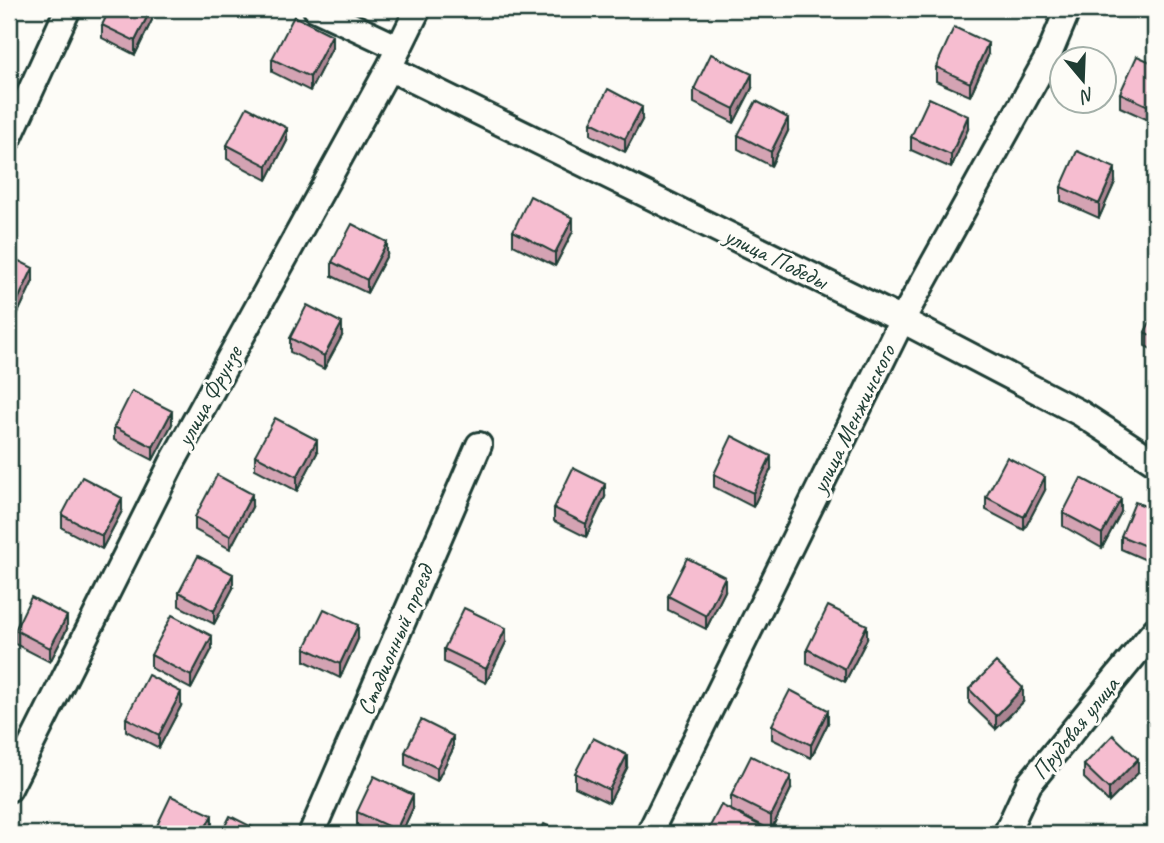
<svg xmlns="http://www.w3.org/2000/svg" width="1164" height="843" font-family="Caveat,sans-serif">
<rect width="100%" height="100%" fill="#fdfcf7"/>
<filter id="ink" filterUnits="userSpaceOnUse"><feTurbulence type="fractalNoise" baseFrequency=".0143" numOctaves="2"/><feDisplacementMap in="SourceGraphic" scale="14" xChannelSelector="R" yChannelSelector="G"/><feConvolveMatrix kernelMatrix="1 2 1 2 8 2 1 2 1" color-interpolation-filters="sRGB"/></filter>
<g filter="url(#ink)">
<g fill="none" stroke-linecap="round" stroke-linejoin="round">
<!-- street casing -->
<g stroke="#1f3d34" stroke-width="30">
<path id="street" d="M316,9l83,39
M389,68l513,252 178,93 75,49
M9,138l59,-129
M9,789l163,-326 217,-395 29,-59
M311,834l168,-389
M649,834l253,-514 146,-263 20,-48
M1006,834l23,-50 126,-154"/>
</g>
<!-- street -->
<use href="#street" stroke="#fdfcf7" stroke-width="24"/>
</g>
<!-- wall -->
<path fill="#d4a3b3" stroke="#1f3d34" stroke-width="2" d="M152,9v11l-17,35 -33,-17v-13z
M332,48l-22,43 -38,-19v-13z
M988,56l-18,40 -34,-15v-14z
M1155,64v59l-35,-16v-14z
M752,88l-18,35 -40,-20v-14z
M642,120l-17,32 -34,-17v-13z
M968,129l-17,39 -40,-18v-13z
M788,131l-17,35 -33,-17v-14z
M287,141l-20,39 -40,-21v-14z
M1115,182l-16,36 -38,-17v-14z
M513,231h60l-18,35 -42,-21z
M387,255l-20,38 -35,-17v-14z
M9,256l24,25 -17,36 -7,-3z
M1155,312v39l-10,-5v-14z
M342,336l-18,33 -34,-17v-14z
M172,424l-19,36 -39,-20v-13z
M317,453l-20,38 -42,-22v-14z
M771,469l-18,38 -39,-20v-13z
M1045,490l-21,40 -38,-20v-13z
M605,497l-19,40 -32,-16v-13z
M252,507l-22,42 -35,-19v-13z
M1155,510v54l-34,-15v-13z
M122,511l-20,38 -40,-21v-13z
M1121,512l-19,36 -39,-22v-13z
M233,588l-19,36 -35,-18v-14z
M725,591l-19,38 -38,-19v-14z
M67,629l-17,33 -35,-18v-14z
M358,639l-18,39 -35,-17v-13z
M867,639l-22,43 -38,-19v-14z
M506,642l-20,41 -42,-21v-13z
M212,649l-21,40 -40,-21v-13z
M969,689l54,13 -27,27 -27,-26z
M181,706l-22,42 -33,-17v-13z
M828,723l-17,35 -39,-19v-14z
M453,749l-16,32 -32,-16v-13z
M1084,765l54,8 -29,29 -25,-24z
M627,768l-18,35 -34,-16v-14z
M791,789l-20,41 -40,-20v-14z
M413,808l-12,26h-25l-19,-9v-13z"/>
<!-- shaded-wall -->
<path fill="#ac8492" stroke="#1f3d34" stroke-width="2" d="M151,9h1v11l-17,35v-14z
M332,35v13l-22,43v-14z
M988,43v13l-18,40v-13z
M752,74v14l-18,35v-14z
M642,107v13l-17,32v-13z
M968,116v13l-17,39v-13z
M788,118v13l-17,35v-14z
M287,128v13l-20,39v-14z
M1115,168v14l-16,36v-14z
M573,218v13l-18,35v-13z
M387,242v13l-20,38v-13z
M33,268v13l-17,36v-13z
M342,323v13l-18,33v-13z
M172,411v13l-19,36v-13z
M317,440v13l-20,38v-14z
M771,456v13l-18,38v-14z
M1045,477v13l-21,40v-13z
M605,484v13l-19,40v-13z
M252,494v13l-22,42v-13z
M122,498v13l-20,38v-13z
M1121,499v13l-19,36v-14z
M233,574v14l-19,36v-13z
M725,577v14l-19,38v-13z
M67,616v13l-17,33v-14z
M358,625v14l-18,39v-14z
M867,625v14l-22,43v-13z
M506,628v14l-20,41v-14z
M212,636v13l-21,40v-13z
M11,686v13l-2,5v-14z
M1023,688v14l-27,27v-13z
M181,692v14l-22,42v-13z
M828,710v13l-17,35v-13z
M453,736v13l-16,32v-13z
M627,755v13l-18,35v-13z
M1138,759v14l-29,29v-13z
M791,776v13l-20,41v-14z
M413,795v13l-12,26h-5v-4z
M212,815v13l-3,6h-7z"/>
<!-- building -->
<path fill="#f6bdd0" stroke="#1f3d34" stroke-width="2" d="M110,9h41l-16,32 -33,-16z
M294,16l38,19 -22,42 -38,-18z
M954,27l34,16 -18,40 -34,-16z
M711,54l41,20 -18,35 -40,-20z
M1137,56l18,8v45l-35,-16z
M608,89l34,18 -17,32 -34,-17z
M929,98l39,18 -17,39 -40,-18z
M756,101l32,17 -17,34 -33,-17z
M247,107l40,21 -20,38 -40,-21z
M1077,151l38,17 -16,36 -38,-17z
M530,196l43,22 -18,35 -42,-22z
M352,224l35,18 -20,38 -35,-18z
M9,256l24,12 -17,36 -7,-4z
M307,305l35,18 -18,33 -34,-18z
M1155,312v26l-10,-6z
M132,391l40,20 -19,36 -39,-20z
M275,418l42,22 -20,37 -42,-22z
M732,436l39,20 -18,37 -39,-19z
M1007,457l38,20 -21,40 -38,-20z
M573,468l32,16 -19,40 -32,-16z
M217,475l35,19 -22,42 -35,-19z
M82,477l40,21 -20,38 -40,-21z
M1081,478l40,21 -19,35 -39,-21z
M1135,502l20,8v40l-34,-14z
M198,556l35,18 -19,37 -35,-19z
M687,558l38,19 -19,39 -38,-20z
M31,597l36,19 -17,32 -35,-18z
M828,606l39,19 -22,44 -38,-20z
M464,608l42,20 -20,41 -42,-20z
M324,609l34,16 -18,39 -35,-16z
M172,615l40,21 -21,40 -40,-21z
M996,662l27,26 -27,28 -27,-27z
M148,675l33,17 -22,43 -33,-17z
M790,690l38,20 -17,35 -39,-20z
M421,720l32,16 -16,32 -32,-16z
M1113,735l25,24 -29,30 -25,-24z
M593,738l34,17 -18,35 -34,-17z
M751,756l40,20 -20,40 -40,-20z
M374,776l39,19 -17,35 -39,-18z
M171,796l41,19 -10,19h-49z
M721,805l40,21 -4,8h-51z
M230,816l36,18h-45z
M544,824l20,10h-25z"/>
</g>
<g text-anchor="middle" stroke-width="6" stroke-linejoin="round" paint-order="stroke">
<!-- street labels -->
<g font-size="24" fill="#1f3d34" stroke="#fdfcf7">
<text transform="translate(776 258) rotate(26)" y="8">улица Победы</text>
<text transform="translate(209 396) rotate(-61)" y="8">улица Фрунзе</text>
<text transform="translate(853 419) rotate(-64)" y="8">улица Менжинского</text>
<text transform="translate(395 640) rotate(-67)" y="8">Стадионный проезд</text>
<text transform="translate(1075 728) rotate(-51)" y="8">Прудовая улица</text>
</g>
</g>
<!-- margin -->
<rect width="1164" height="843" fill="none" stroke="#fdfcf7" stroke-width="35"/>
<rect x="18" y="18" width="1129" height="808" fill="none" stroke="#1f3d34" stroke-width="2.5" filter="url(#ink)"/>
<!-- north arrow -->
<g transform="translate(1083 80) rotate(161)"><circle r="33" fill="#fdfcf7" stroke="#a4b0a9" stroke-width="2"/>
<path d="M0-5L12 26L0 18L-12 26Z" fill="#1f3d34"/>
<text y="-10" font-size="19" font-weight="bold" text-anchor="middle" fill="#1f3d34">N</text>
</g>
</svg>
